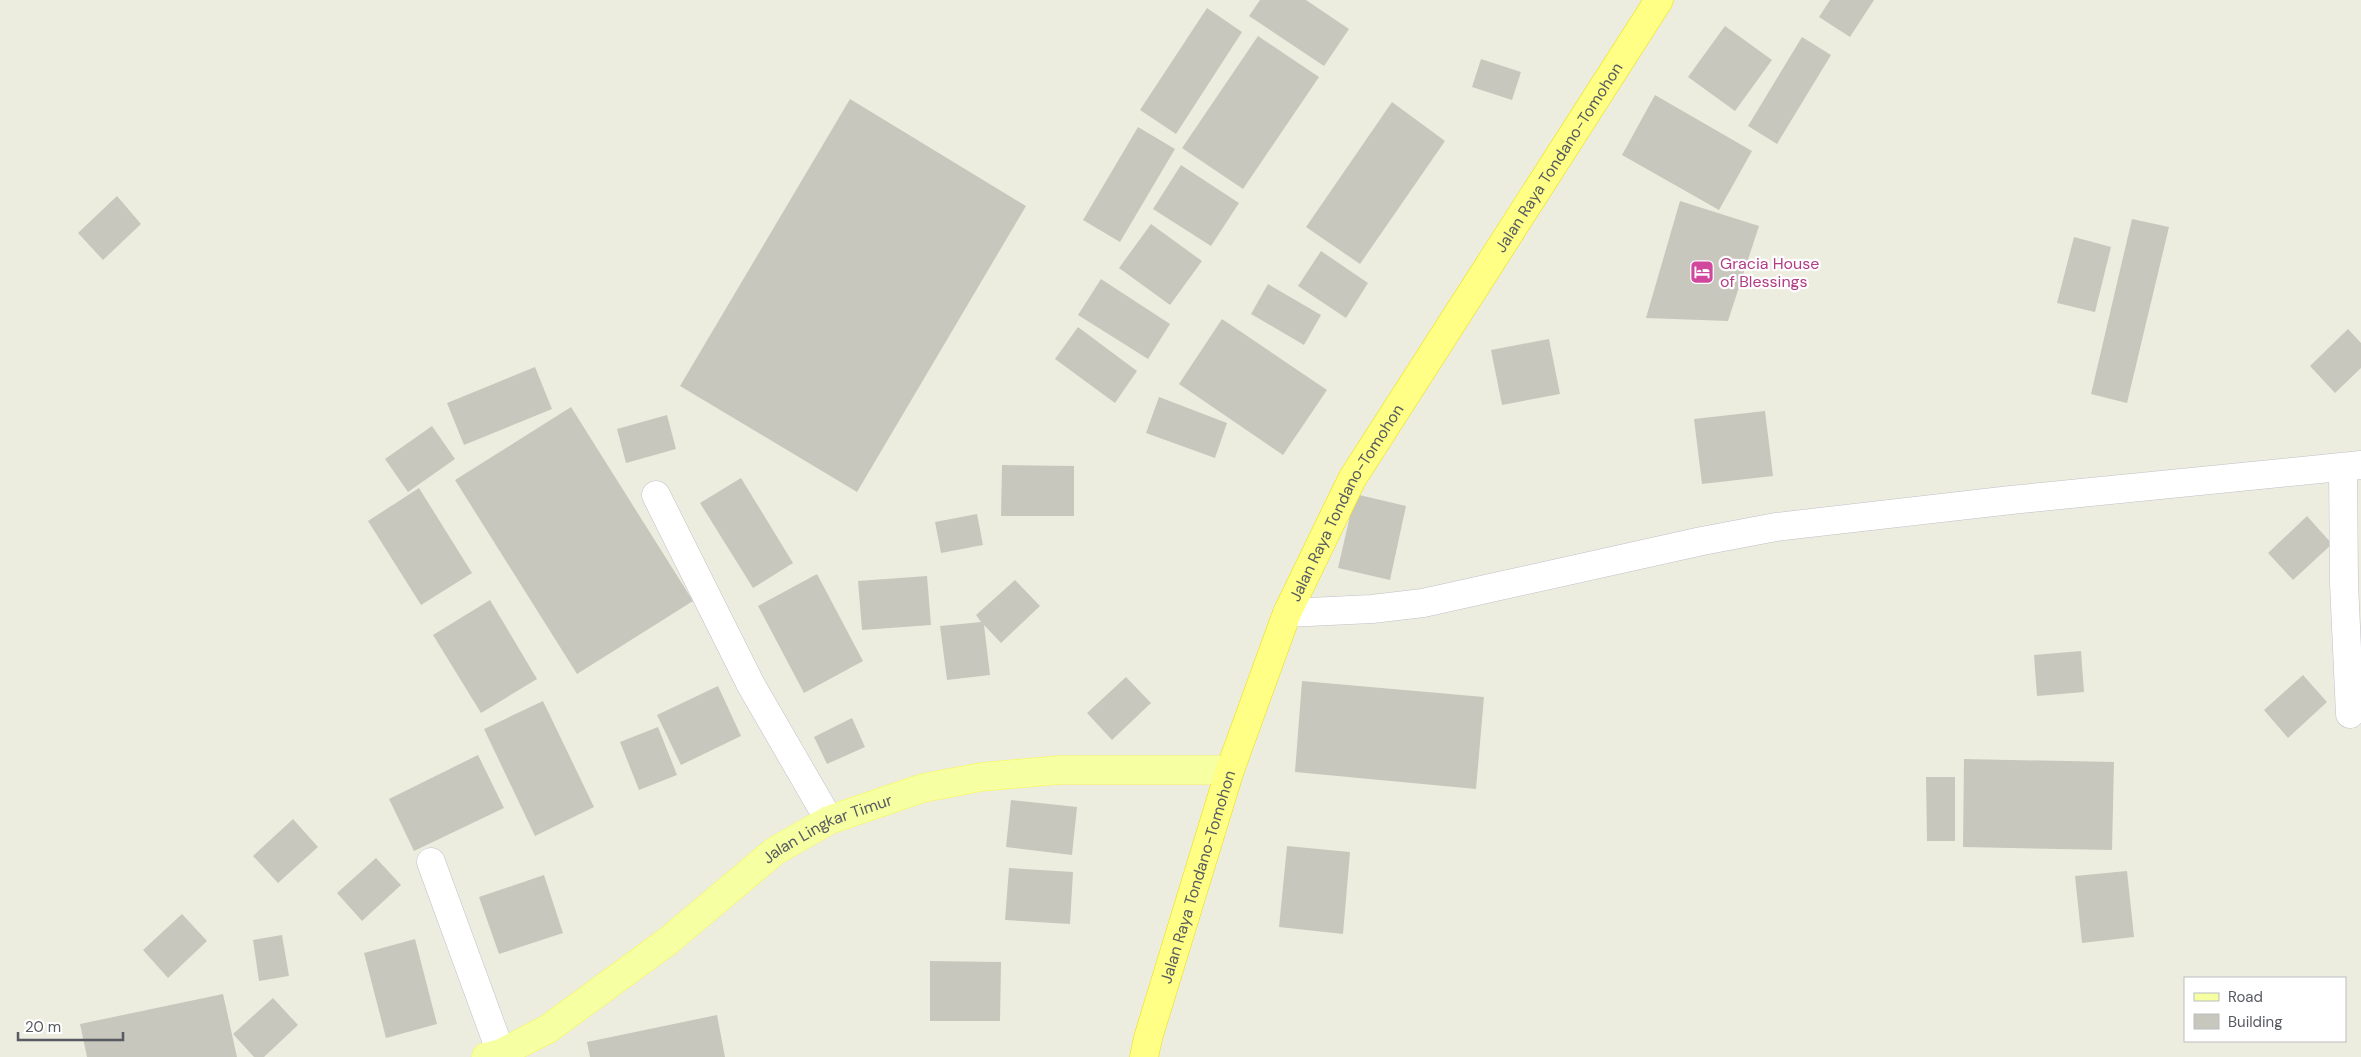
<svg xmlns="http://www.w3.org/2000/svg" width="2361" height="1057" font-family="'DM Sans',sans-serif">
<rect width="100%" height="100%" fill="#ededdf"/>
<!-- building -->
<path fill="#c7c7bd" d="M1260,0h46l43,29 -25,37 -75,-50z
M1830,0h44l-24,37 -31,-20z
M1207,8l35,24 -66,102 -36,-24z
M1725,26l47,34 -37,51 -47,-34z
M1258,36l61,41 -76,112 -61,-41z
M1802,37l29,18 -54,89 -29,-18z
M1481,59l40,13 -9,28 -40,-13z
M1655,95l97,56 -33,59 -97,-55z
M850,99l176,107 -169,286 -177,-106z
M1392,102l53,39 -85,123 -54,-37z
M1138,127l37,22 -55,93 -37,-22z
M1181,165l58,38 -28,43 -58,-37z
M117,196l24,28 -38,36 -25,-27z
M1680,201l79,25 -31,95 -82,-3z
M2132,219l37,8 -42,176 -36,-9z
M1151,224l51,37 -32,44 -51,-37z
M2074,237l37,10 -16,65 -38,-9z
M1321,251l47,32 -22,35 -48,-32z
M1101,279l69,45 -22,35 -70,-44z
M1268,284l53,31 -17,30 -53,-31z
M1222,319l105,71 -44,65 -104,-71z
M1078,327l59,44 -22,32 -60,-44z
M2348,329l13,14v25l-26,25 -25,-27z
M1549,339l11,55 -58,11 -11,-55z
M535,367l17,42 -88,36 -17,-42z
M1159,397l68,26 -12,35 -69,-25z
M571,407l122,194 -116,73 -122,-194z
M1765,411l8,65 -71,8 -8,-65z
M667,415l9,34 -50,14 -9,-34z
M432,426l23,33 -47,33 -23,-33z
M1002,465l72,1v50h-73z
M741,478l52,85 -40,25 -53,-85z
M419,488l53,85 -51,32 -53,-84z
M1355,494l51,12 -16,74 -52,-12z
M977,514l6,31 -42,8 -6,-31z
M2307,516l25,28 -39,36 -25,-27z
M817,574l46,87 -59,32 -46,-87z
M927,576l4,49 -69,5 -4,-49z
M1015,580l25,26 -39,37 -17,-18 6,50 -43,5 -7,-54 41,-4 -5,-7z
M490,600l47,79 -56,34 -48,-78z
M2081,651l3,41 -47,4 -3,-41z
M2303,675l24,27 -39,36 -24,-28z
M1126,677l25,26 -39,37 -25,-27z
M1302,681l182,16 -8,92 -181,-17z
M718,686l23,50 -60,29 -24,-50z
M543,701l51,106 -59,29 -51,-107z
M852,718l13,29 -38,17 -13,-27z
M658,727l19,48 -38,15 -19,-48z
M478,755l26,53 -90,43 -25,-52z
M1964,759l150,3 -2,88 -149,-3z
M1926,777h29v64h-28z
M1011,800l66,7 -5,48 -66,-8z
M293,819l25,28 -40,36 -25,-27z
M1287,846l63,6 -7,82 -64,-7z
M376,858l25,27 -39,36 -25,-28z
M1009,868l64,4 -3,52 -65,-4z
M2127,871l7,66 -52,6 -7,-67z
M544,875l19,58 -64,21 -20,-57z
M182,914l25,27 -39,37 -25,-28z
M282,935l7,41 -30,5 -6,-41z
M415,939l22,85 -51,14 -22,-85z
M930,961l71,1 -1,59h-70z
M223,994l14,63h-150l-7,-33z
M273,998l25,27 -34,32h-10l-21,-23z
M717,1015l8,42h-135l-3,-15z"/>
<g fill="none" stroke-linecap="round" stroke-linejoin="round">
<!-- minor casing -->
<g stroke="#bfc0c8" stroke-width="29">
<path id="minor" d="M2343,467l1,116 6,131
M656,495l95,190 78,135
M1287,613l85,-4 51,-6 279,-62 74,-14 235,-27 350,-35
M431,862l70,191"/>
</g>
<!-- major casing -->
<g stroke="#fbf84a" stroke-width="29">
<g id="major">
<path id="s1" d="M486,1057l15,-4 47,-24 120,-88 107,-90 54,-31 94,-32 58,-11 78,-7h171"/>
</g>
</g>
<!-- highway casing -->
<g stroke="#ece000" stroke-width="29">
<g id="highway">
<path id="s2" d="M1144,1057l4,-19 82,-268 57,-157 65,-134 307,-479"/>
</g>
</g>
<!-- minor -->
<use href="#minor" stroke="#fff" stroke-width="28"/>
<!-- major -->
<use href="#major" stroke="#f6ffa2" stroke-width="28"/>
<!-- highway -->
<use href="#highway" stroke="#feff84" stroke-width="28"/>
</g>
<!-- icons -->
<defs>
<g id="hotel-square" transform="scale(1.25)"><rect x="-9" y="-9" width="18" height="18" rx="4" fill="#d1479c" stroke="#fff"/><path d="M-6-4.5h1.5V1H6V5H4.5V3h-9V5H-6ZM-4 0a1.8 1.8 0 1 1 3.6 0ZM.5 0V-2.5h3Q6-2.5 6 0Z" fill="#fff"/></g>
</defs>
<g fill-rule="evenodd">
<use href="#hotel-square" x="1702" y="272"/>
</g>
<g text-anchor="middle" stroke-width="4.5" stroke-linejoin="round" paint-order="stroke">
<!-- street labels -->
<g font-size="16" fill="#585a62" stroke="#fff">
<text dy="6" stroke="none"><textPath href="#s2" startOffset="998">Jalan Raya Tondano-Tomohon</textPath></text>
<text dy="6" stroke="none"><textPath href="#s2" startOffset="592">Jalan Raya Tondano-Tomohon</textPath></text>
<text dy="6" stroke="none"><textPath href="#s1" startOffset="414">Jalan Lingkar Timur</textPath></text>
<text dy="6" stroke="none"><textPath href="#s2" startOffset="188">Jalan Raya Tondano-Tomohon</textPath></text>
</g>
<!-- hotel labels -->
<g font-size="16" fill="#b23c85" stroke="#fff" text-anchor="start">
<text x="1720" y="269">Gracia House<tspan x="1720" dy="18">of Blessings</tspan></text>
</g>
</g>
<!-- legend -->
<rect x="2184" y="977" width="162" height="65" fill="#ffffff" stroke="#bcbdc0"/>
<rect x="2194" y="993" width="25" height="8" fill="#f6ffa2" stroke="#bcbdc0"/>
<text x="2228" y="1002" font-size="15" fill="#585a62">Road</text>
<rect x="2194" y="1014" width="25" height="15" fill="#c7c7bd" stroke="#bcbdc0"/>
<text x="2228" y="1027" font-size="15" fill="#585a62">Building</text>
<!-- scale -->
<path d="M18 1032v8h105v-8" fill="none" stroke="#585a62" stroke-width="2.5"/>
<text x="25" y="1032" font-size="15" fill="#585a62" stroke="#ffffff" stroke-width="4" paint-order="stroke">20 m</text>
</svg>
